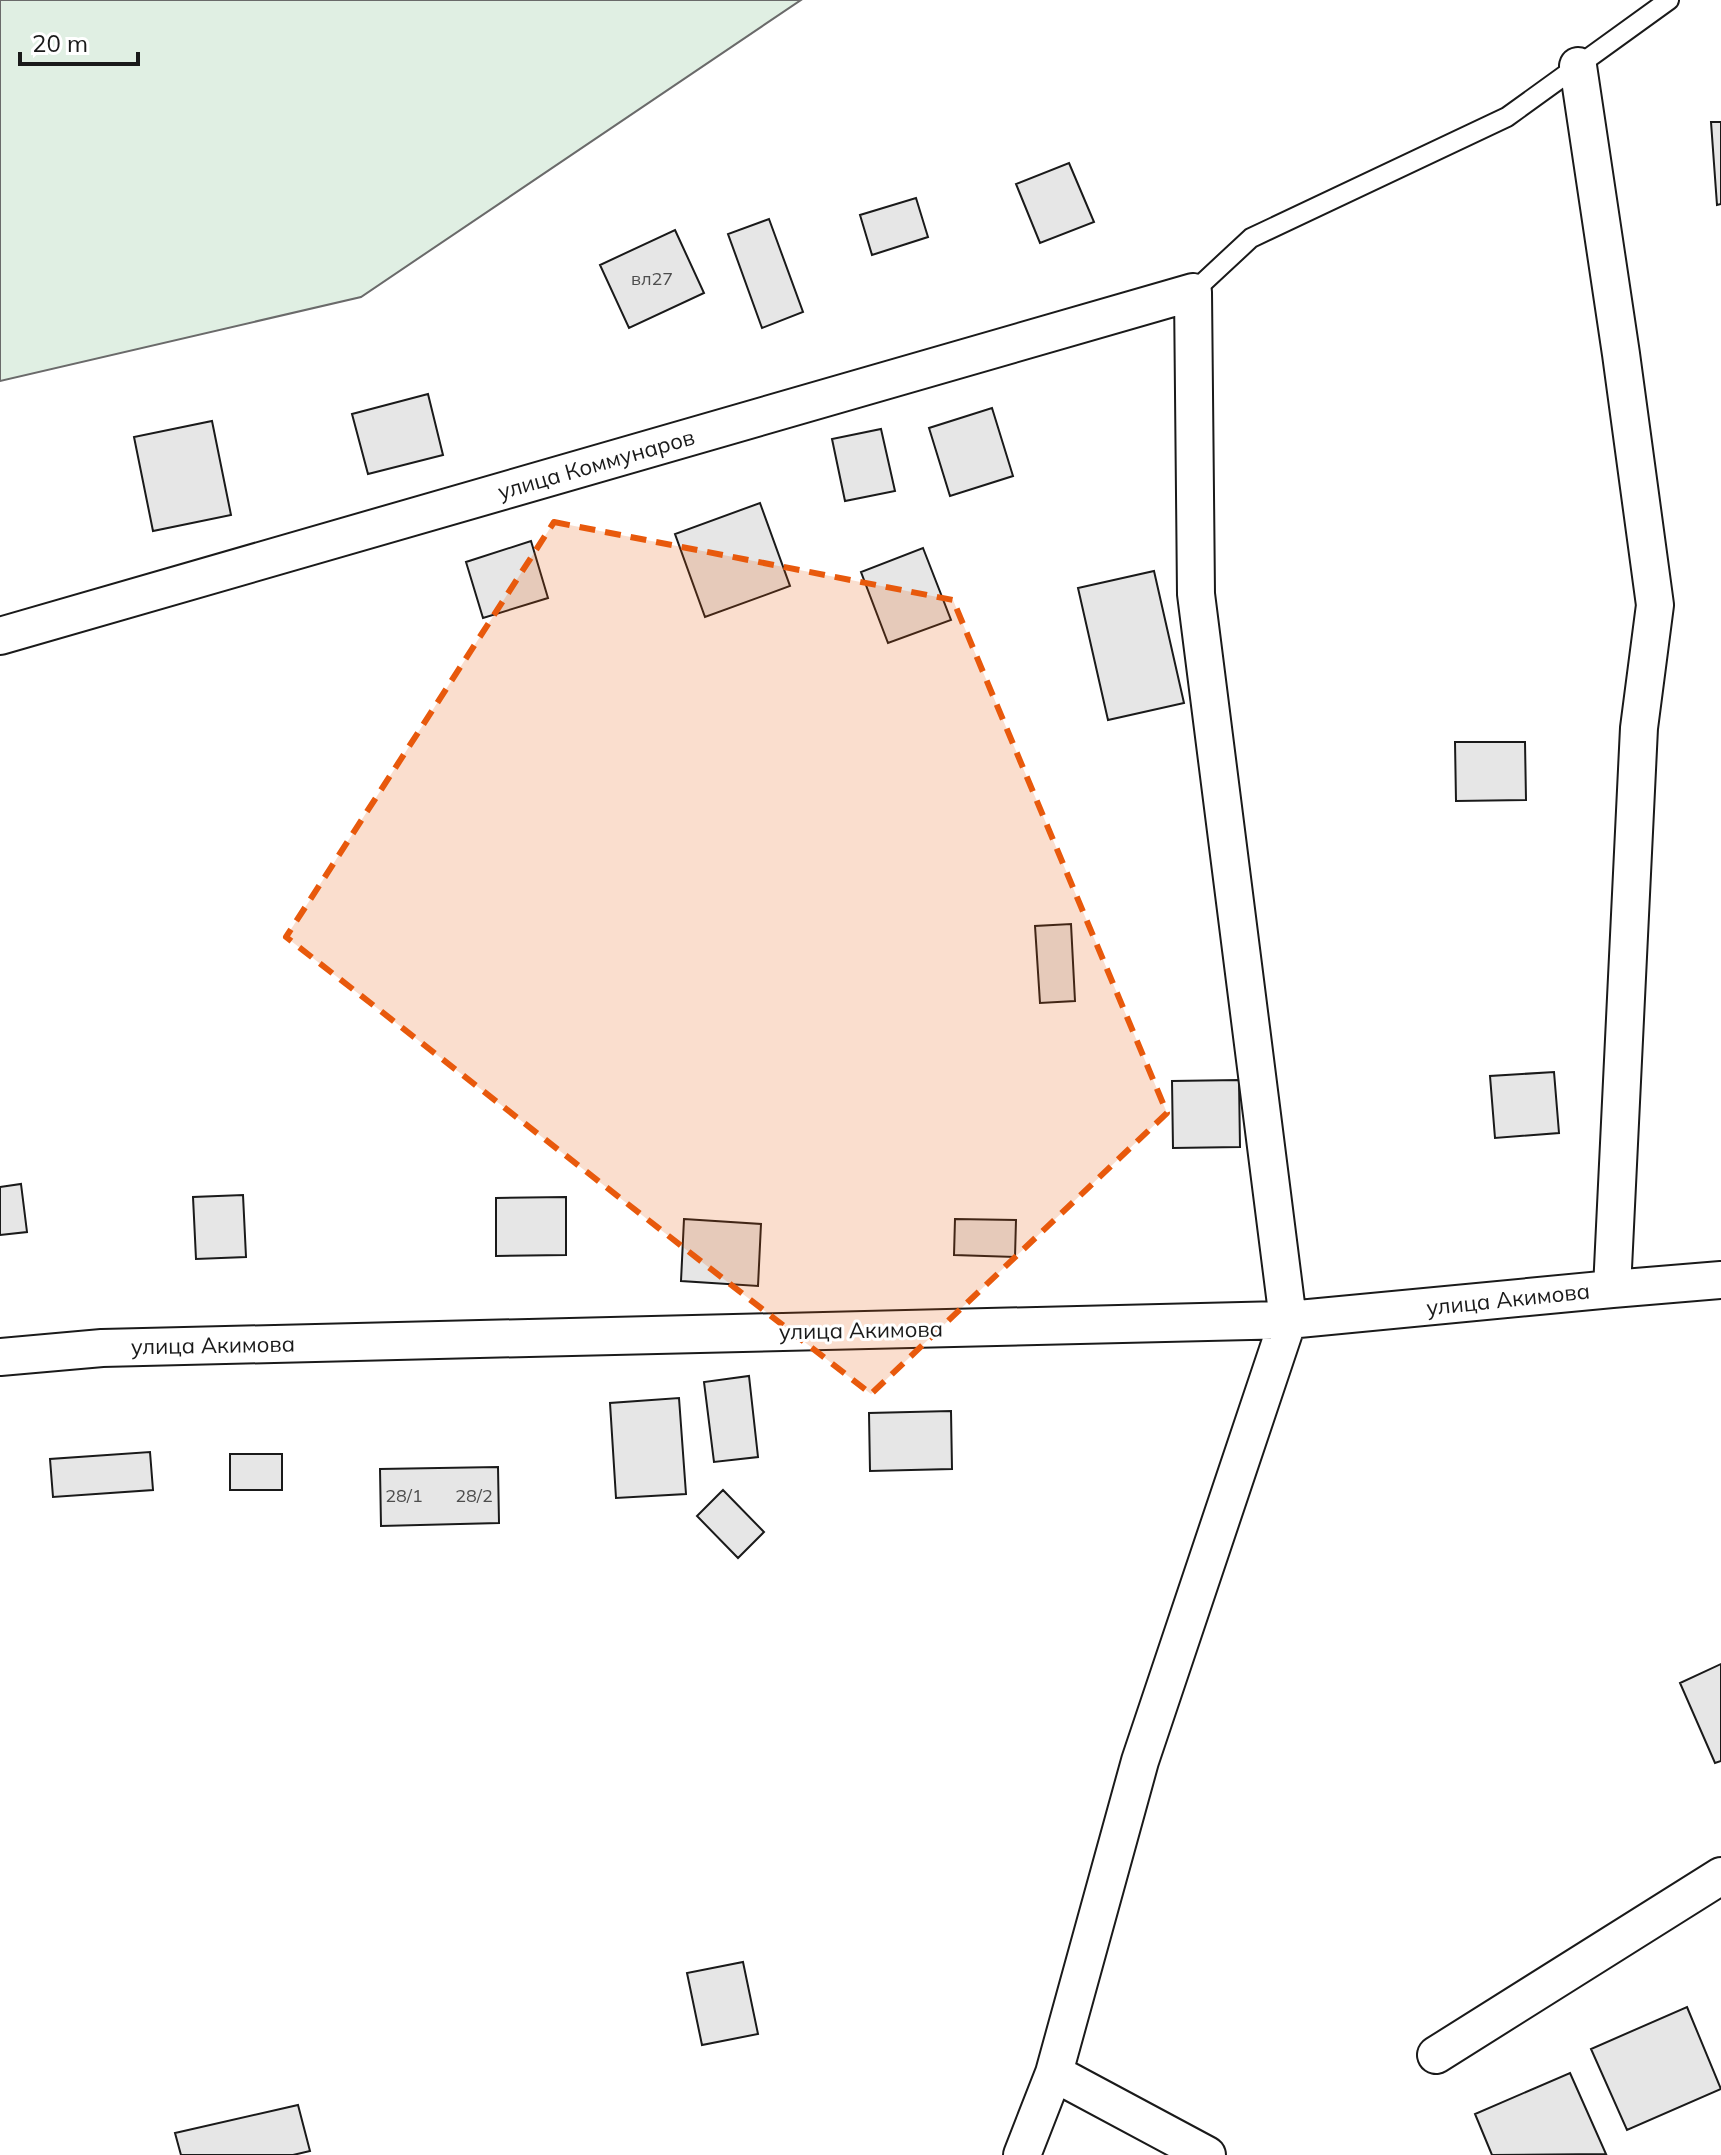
<svg xmlns="http://www.w3.org/2000/svg" width="1721" height="2155" font-family="Mulish,sans-serif">
<rect width="100%" height="100%" fill="#fff"/>
<!-- green -->
<path fill="#e0efe3" stroke="#6a6a6a" stroke-width="2" d="M0,0h801l-440,297 -361,84z"/>
<!-- building -->
<path fill="#e6e6e6" stroke="#1a1a1a" stroke-width="2" d="M1711,122h10v82l-4,1z
M1069,163l25,59 -54,21 -24,-59z
M916,198l12,39 -56,18 -12,-40z
M769,219l34,93 -41,16 -34,-94z
M675,230l29,63 -75,35 -29,-63z
M428,394l15,61 -75,19 -16,-60z
M992,408l21,68 -63,20 -21,-68z
M212,421l19,94 -78,16 -19,-94z
M881,429l14,62 -50,10 -13,-62z
M760,503l30,83 -85,31 -30,-83z
M531,541l17,57 -65,20 -17,-56z
M923,548l28,72 -63,23 -27,-71z
M1154,571l30,132 -76,17 -30,-132z
M1455,742h70l1,58 -70,1z
M1071,924l4,77 -35,2 -5,-77z
M1554,1072l5,61 -64,5 -5,-62z
M1239,1080l1,67 -67,1 -1,-67z
M21,1184l6,48 -27,3v-48z
M243,1195l3,62 -50,2 -3,-62z
M566,1197v58l-70,1v-58z
M684,1219l77,5 -3,62 -77,-5z
M955,1219l61,1 -1,37 -61,-2z
M749,1376l9,81 -44,5 -10,-80z
M679,1398l7,96 -70,4 -6,-95z
M951,1411l1,58 -82,2 -1,-58z
M150,1452l3,38 -100,7 -3,-38z
M230,1454h52v36h-52z
M498,1467l1,56 -118,3 -1,-57z
M723,1490l41,42 -26,26 -41,-42z
M1721,1664v97l-6,2 -35,-80z
M743,1962l15,72 -56,11 -15,-72z
M1687,2007l34,82 -94,41 -36,-81z
M1570,2073l36,81 -114,1 -17,-41z
M298,2105l12,46 -17,4h-112l-6,-22z"/>
<g fill="none" stroke-linecap="round" stroke-linejoin="round">
<!-- lane casing -->
<g stroke="#1a1a1a" stroke-width="22">
<path id="lane" d="M1193,292l58,-54 256,-121 162,-117"/>
</g>
<!-- street casing -->
<g stroke="#1a1a1a" stroke-width="40">
<path id="street" d="M1578,66l43,288 34,251 -16,123 -27,561
M0,636l1193,-344 3,302 92,726 -148,441 -86,312 -32,82
M0,1357l102,-9 1186,-28 324,-31 109,-9
M1436,2055l285,-179
M1054,2073l153,82"/>
</g>
<!-- lane -->
<use href="#lane" stroke="#fff" stroke-width="18"/>
<!-- street -->
<use href="#street" stroke="#fff" stroke-width="36"/>
</g>
<!-- marked area -->
<path fill="#e8590c" fill-opacity="0.2" stroke="#e8590c" stroke-width="6" stroke-dasharray="16 10" stroke-linejoin="round" d="M554,522l399,78 214,513 -296,281 -585,-457z"/>
<g text-anchor="middle" stroke-width="6" stroke-linejoin="round" paint-order="stroke">
<!-- number labels -->
<g font-size="18" fill="#4d4d4d">
<text x="652" y="285">вл27</text>
<text x="404" y="1502">28/1</text>
<text x="474" y="1502">28/2</text>
</g>
<!-- street labels -->
<g font-size="22" fill="#1a1a1a" stroke="#fff">
<text transform="translate(596 464) rotate(-16)" y="8">улица Коммунаров</text>
<text transform="translate(1508 1299) rotate(-6)" y="8">улица Акимова</text>
<text transform="translate(861 1330) rotate(-1)" y="8">улица Акимова</text>
<text transform="translate(213 1345) rotate(-1)" y="8">улица Акимова</text>
</g>
</g>
<!-- scale -->
<path d="M20 52v12h118v-12" fill="none" stroke="#1a1a1a" stroke-width="4"/>
<text x="32" y="52" font-size="24" fill="#1a1a1a" stroke="#ffffff" stroke-width="6" paint-order="stroke">20 m</text>
</svg>
